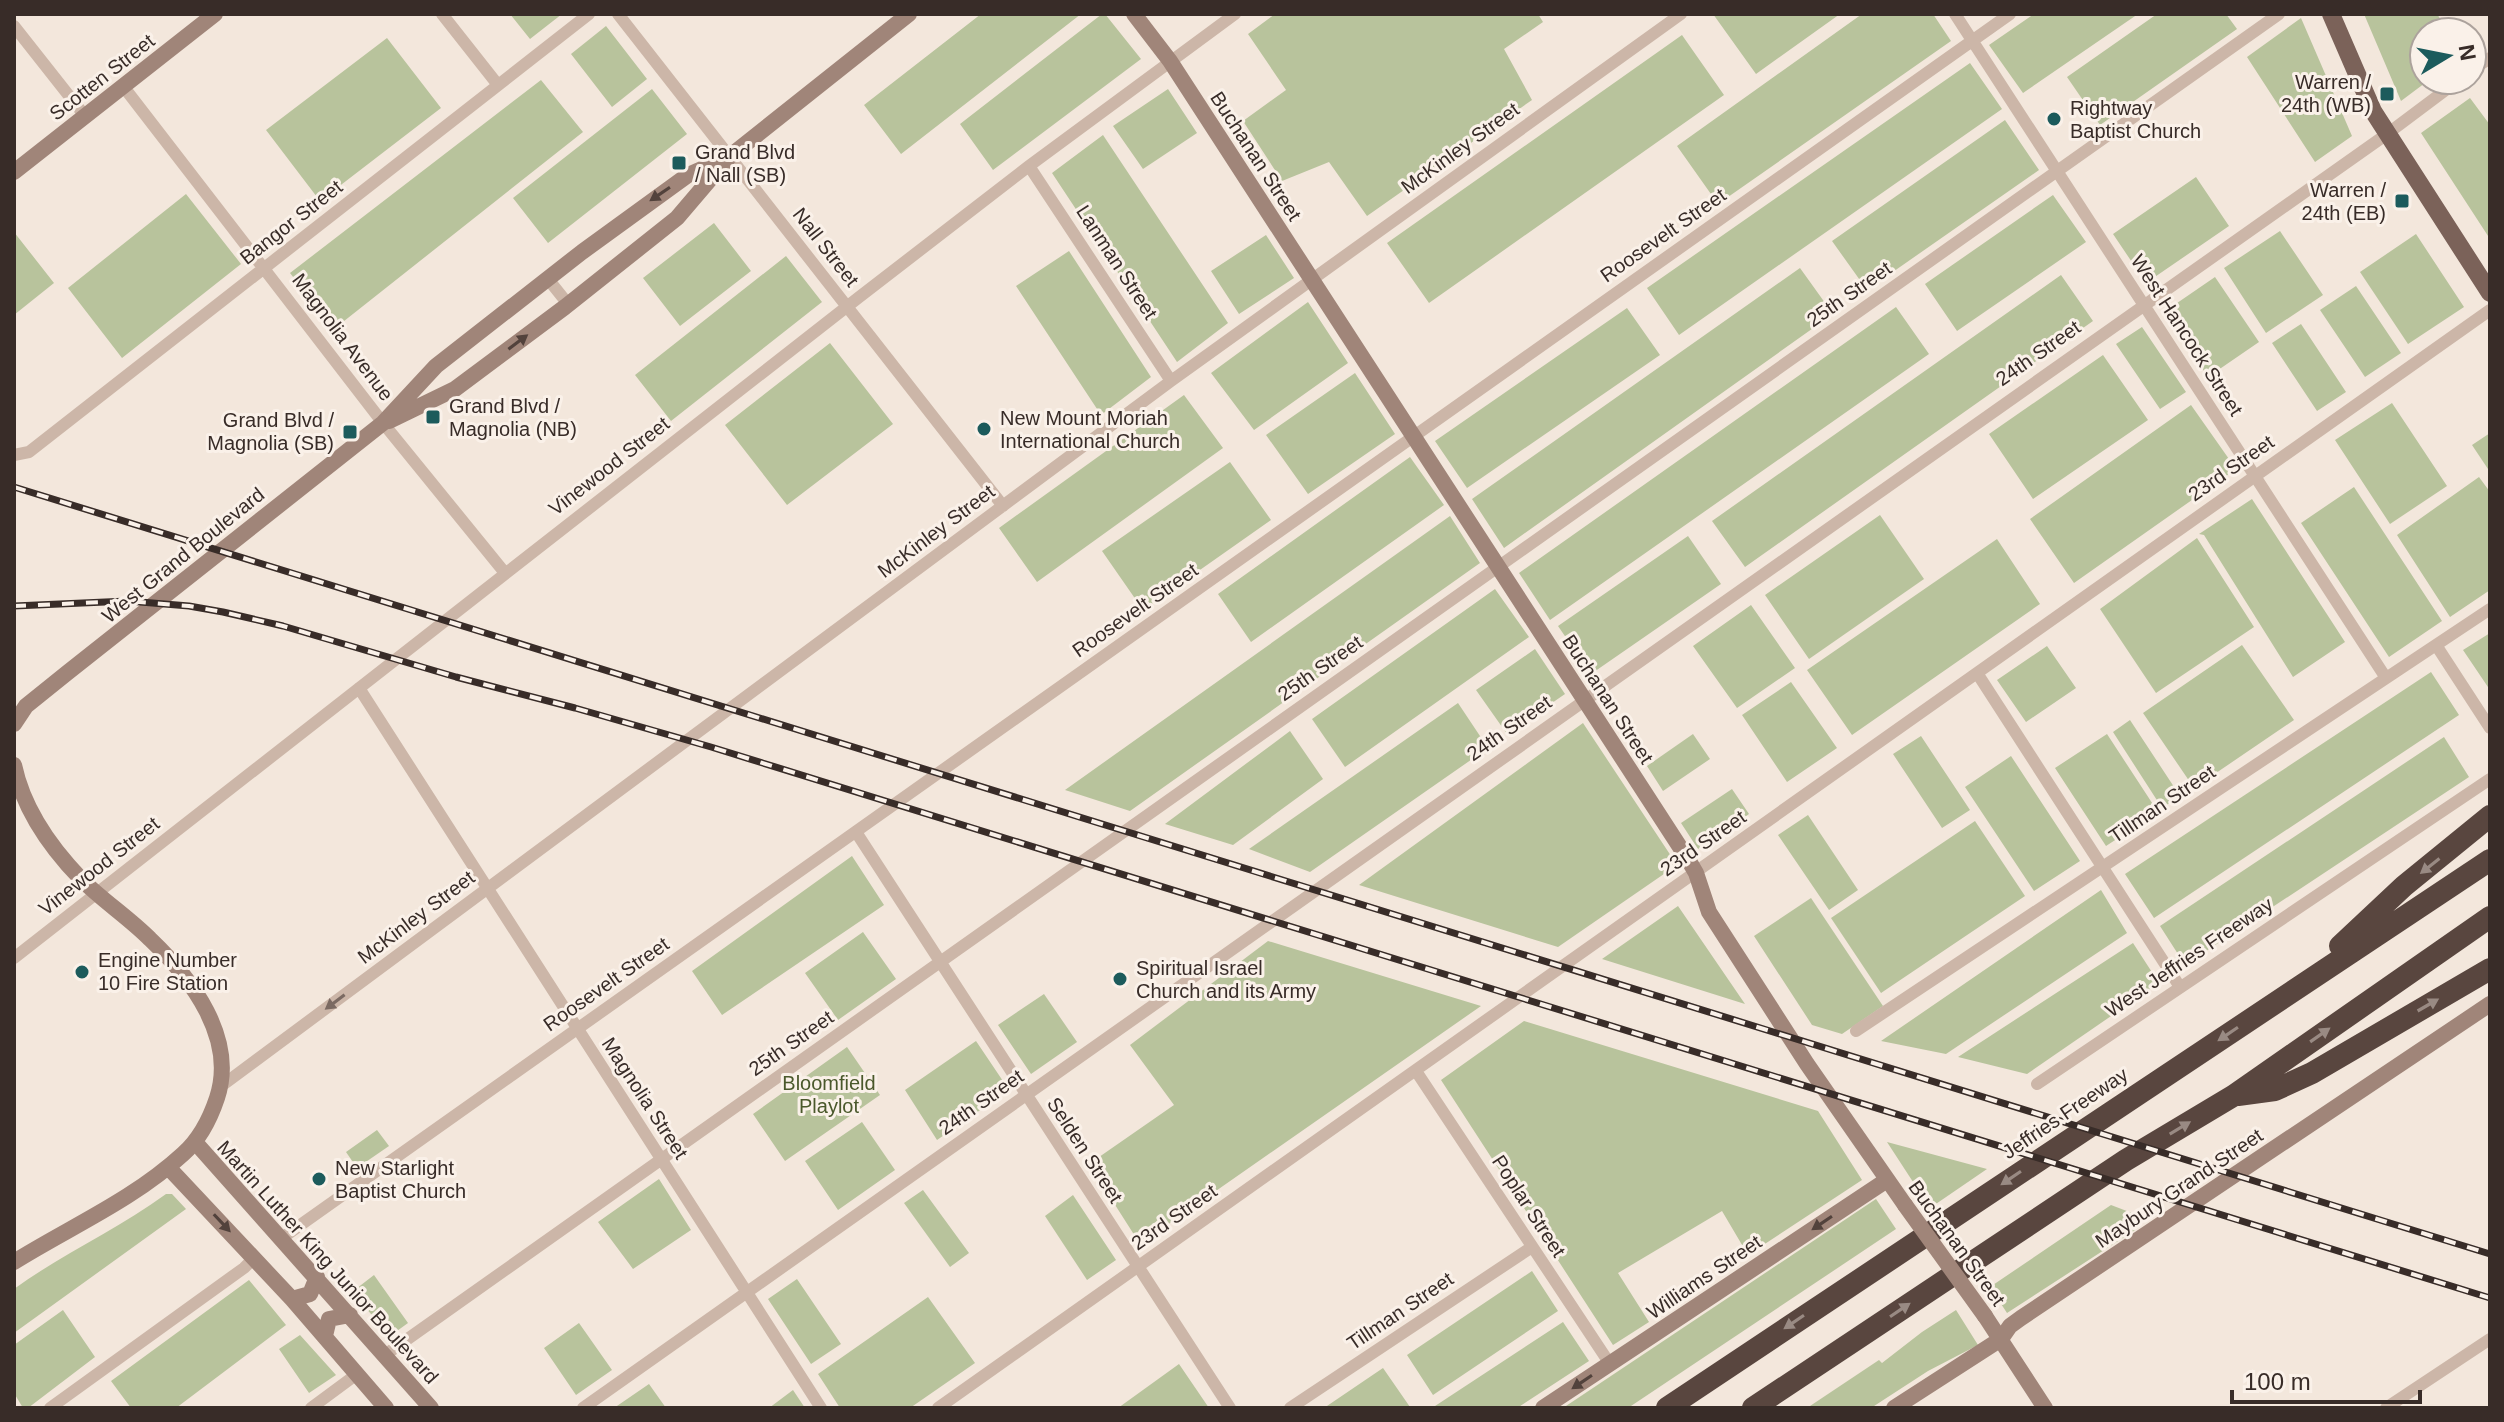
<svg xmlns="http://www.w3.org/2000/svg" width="2504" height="1422" font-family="Helvetica,sans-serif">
<rect width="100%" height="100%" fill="#f3e7dc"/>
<!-- green -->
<path fill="#b8c39c" d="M510,14h52l-32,25z
M981,14h100l-180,140 -37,-49z
M1102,14h3l36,45 -148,111 -33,-46z
M1275,14h263l5,8 -39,27 28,51 -165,116 -38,-54 -47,19 -39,-60 43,-31 -38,-56z
M1713,14h127l-84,60z
M1862,14h71l18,27 -233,163 -41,-58z
M2034,14h104l-115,79 -34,-48z
M2157,14h69l11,15 -137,96 -33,-48z
M2364,14h73l12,18h-25v48h5l-28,21z
M2301,18l51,118 -37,26 -68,-105z
M606,26l41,53 -35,28 -41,-53z
M1682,35l42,60 -295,208 -42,-60z
M387,38l54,70 -121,93 -54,-71z
M1970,63l32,46 -323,226 -32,-47z
M541,80l42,52 -249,197 -44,-56z
M652,89l35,45 -139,109 -35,-45z
M1168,89l29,44 -54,36 -30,-43z
M2470,98l20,27v114l-69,-106z
M2005,120l34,50 -172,120 -35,-49z
M1103,135l125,188 -51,39 -125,-189z
M2196,177l33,49 -83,57 -33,-49z
M186,194l55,70 -119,94 -54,-70z
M2053,195l33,47 -129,89 -32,-47z
M714,223l37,48 -71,55 -37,-48z
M2280,231l43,64 -57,38 -42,-65z
M14,232l40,51 -40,32z
M2416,234l48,73 -56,37 -48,-72z
M1266,235l28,43 -55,36 -28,-43z
M1069,251l82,126 -50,38 -85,-129z
M786,256l36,46 -151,119 -36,-46z
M1800,268l33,46 -329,234 -32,-49z
M2061,275l32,46 -348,246 -33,-46z
M2215,277l44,65 -51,35 -44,-65z
M2356,286l45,67 -36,24 -45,-67z
M1308,302l40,61 -94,67 -43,-57z
M1896,307l33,47 -379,266 -31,-47z
M1627,308l33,47 -193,133 -32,-47z
M2301,324l45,68 -29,19 -45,-68z
M2142,327l44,65 -26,17 -44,-65z
M830,343l63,81 -106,81 -62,-80z
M2103,355l45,65 -115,79 -44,-65z
M1355,373l40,61 -87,60 -42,-59z
M1184,395l39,53 -186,134 -38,-54z
M2392,403l55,83 -57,38 -55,-84z
M2191,405l45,64 -162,114 -44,-64z
M2490,433v39l-18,-27z
M1410,457l34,48 -193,137 -33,-48z
M1230,462l41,58 -128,90 -41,-59z
M2479,477l11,15v98l-40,27 -53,-82z
M2354,487l88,134 -53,36 -88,-134z
M2252,499l93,143 -52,35 -89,-142 -5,-1z
M1880,515l44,64 -115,80 -44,-64z
M1450,516l30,47 -350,248 -65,-21z
M1688,536l33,48 -130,90 -33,-48z
M2197,538l57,89 -98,66 -56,-84z
M1997,539l43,65 -188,131 -45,-65z
M1495,589l34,48 -184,130 -33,-48z
M1751,605l44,63 -58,40 -44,-62z
M2490,633v57l-27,-40z
M2242,645l52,75 -100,68 -51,-75z
M2047,646l29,42 -50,34 -29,-42z
M1535,649l30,45 -58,40 -31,-44z
M2431,672l28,43 -305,203 -29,-44z
M1791,682l46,66 -50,34 -45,-67z
M1458,703l30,45 -178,124 -61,-23z
M2130,720l50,76 -18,12 -49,-76z
M1583,723l94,142 -119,82 -199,-62z
M1290,731l33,48 -90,66 -68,-21z
M1693,734l17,25 -47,32 -16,-25z
M2107,734l51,78 -52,34 -51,-78z
M1921,736l49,74 -28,18 -49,-74z
M2444,737l25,40 -284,188 -25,-39z
M2011,756l69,105 -46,30 -69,-104z
M1732,789l17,25 -51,35 -17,-26z
M1808,815l50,75 -29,20 -51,-75z
M1975,821l50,75 -144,97 -50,-75z
M852,856l32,49 -162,110 -30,-44z
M2101,890l26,43 -181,121 -65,-13z
M1811,898l72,108 -41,28 -30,-9 -58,-89z
M1678,906l67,98 -143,-45z
M863,932l33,47 -58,41 -33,-47z
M1268,941l213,65 -341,238 -51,-80 85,-59 -44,-60z
M2133,943l26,40 -132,91 -69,-17z
M1044,994l33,48 -46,32 -33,-49z
M1524,1021l294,90 44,69 -114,75 -26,-44 -104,62 31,49 -36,23 -172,-265z
M976,1041l33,49 -72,50 -32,-50z
M847,1047l33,48 -95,66 -32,-47z
M862,1122l33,48 -57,40 -33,-49z
M377,1130l12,16 -32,22 -11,-16z
M1887,1142l100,27 -57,39z
M659,1179l32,51 -58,39 -35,-47z
M923,1190l46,63 -19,14 -46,-64z
M166,1194h6l14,15 -172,124v-44c48,-35 103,-59 152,-95z
M1073,1195l43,65 -29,20 -42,-64z
M1876,1199l20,30 -268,179h-65z
M2111,1205l21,8 -2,7h7l-2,10 -128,83 -17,-26z
M1532,1271l26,40 -125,84 -26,-40z
M374,1275l34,48 -18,13 -38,-44z
M797,1279l44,65 -30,20 -43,-65z
M249,1280l37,45 -110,83h-45l-20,-27z
M928,1297l47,66 -65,45h-70l-22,-34z
M63,1310l32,47 -67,51h-5l-9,-15v-48z
M1956,1310l22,35 -50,26 -57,37h-64l72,-48 3,3 40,-31z
M1563,1322l26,39 -72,47h-85z
M579,1323l33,47 -36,25 -32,-47z
M300,1335l36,40 -27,18 -30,-44z
M1179,1364l30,44h-91z
M1383,1368l27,39 -86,1z
M649,1384l17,24h-52z
M793,1390l12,18h-36z"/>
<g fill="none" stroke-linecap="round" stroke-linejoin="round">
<!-- street -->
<path stroke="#ccb6a8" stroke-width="12" d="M442,14l56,71
M618,14l385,492
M1955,14l431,664
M14,26l71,90
M2472,70l18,-12
M123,86l260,337 122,150
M1029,166l142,215
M548,279l20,25
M14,455l15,-3 560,-438
M2436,645l54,83
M1977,673l203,314
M359,688l462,720
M856,832l374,576
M14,958l844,-660 171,-132 206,-152
M1856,1031l634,-422
M1416,1071l194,293
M2037,1084l453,-305
M220,1087l951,-706 510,-367
M282,1238l1728,-1224
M385,1355l1894,-1341
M50,1408l194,-140 10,-10
M311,1408l46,-34
M583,1408l1804,-1274 72,-54
M938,1408l1552,-1098
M1290,1408l242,-161
M2386,1408l104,-69"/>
<!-- secondary -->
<path stroke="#a08579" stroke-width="16" d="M1134,14l36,47 519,800 7,12 13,39 98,152 98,141
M14,172l201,-158
M389,421l66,-32 110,-82 112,-89 52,-61 180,-143
M14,724l12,-18 41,-33 316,-250 53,-57 146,-114 106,-77 41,-18
M14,765c9,43 37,83 67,114 22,22 47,38 69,60 41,39 87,99 67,159 -7,21 -17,41 -34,56 -50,46 -113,73 -169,108
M195,1142l236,266
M168,1167l124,132 94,109
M292,1299l18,-5 7,-17
M1985,1316l60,92
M325,1336l4,-17 21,-4
M1543,1408l344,-228
M1894,1408l107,-69 9,-13 11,-8 469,-314"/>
<!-- primary -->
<path stroke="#7b6259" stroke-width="18" d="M2331,14l42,97 117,182"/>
<!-- highway -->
<path stroke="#59463f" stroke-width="22" d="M2340,946l64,-60 86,-70
M2238,1095l37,-5 37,-17 178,-104
M1667,1408l823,-548
M1753,1408l373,-248 107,-64 257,-179"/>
<!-- rail casing -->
<g stroke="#382c28" stroke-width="7">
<path id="rail" d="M14,487l2476,767
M14,606l114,-5 61,5 34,6 60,14 173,51 119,31 136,39 1779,551"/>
</g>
<!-- rail -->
<use href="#rail" stroke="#faf1e9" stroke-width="4" stroke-dasharray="12" stroke-linecap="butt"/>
<!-- secondary-bridge -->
<path stroke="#a08579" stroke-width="16" d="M1905,1205l80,111"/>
</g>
<!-- one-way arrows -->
<defs><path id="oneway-solid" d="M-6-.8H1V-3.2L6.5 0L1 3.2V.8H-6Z" transform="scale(2)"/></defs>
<g fill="#52423c">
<use href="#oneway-solid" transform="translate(660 194) rotate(146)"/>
<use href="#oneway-solid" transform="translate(518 342) rotate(-37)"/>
<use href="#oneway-solid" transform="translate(222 1223) rotate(47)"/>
<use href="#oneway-solid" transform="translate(1822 1223) rotate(146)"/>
<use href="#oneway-solid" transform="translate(1582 1382) rotate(146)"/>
</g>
<g fill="#998a83">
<use href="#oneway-solid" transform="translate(2430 866) rotate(142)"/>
<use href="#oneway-solid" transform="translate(2428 1005) rotate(-30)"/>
<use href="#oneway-solid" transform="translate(2228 1034) rotate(146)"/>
<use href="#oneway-solid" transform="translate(2320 1035) rotate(-35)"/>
<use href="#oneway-solid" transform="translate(2180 1128) rotate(-31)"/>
<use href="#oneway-solid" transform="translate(2011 1178) rotate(146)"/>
<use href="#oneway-solid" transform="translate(1900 1310) rotate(-34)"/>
<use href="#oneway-solid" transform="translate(1794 1322) rotate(146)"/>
</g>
<use fill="#7b6a62" href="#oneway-solid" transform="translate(335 1002) rotate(143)"/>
<!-- markers -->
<g fill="#1c5b5c" stroke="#faf1e9" stroke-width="3">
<rect x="2379" y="86" width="16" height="16" rx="4"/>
<circle cx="2054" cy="119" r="8"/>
<rect x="671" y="155" width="16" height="16" rx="4"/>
<rect x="2394" y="193" width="16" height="16" rx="4"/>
<rect x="425" y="409" width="16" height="16" rx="4"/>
<circle cx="984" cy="429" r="8"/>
<rect x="342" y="424" width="16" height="16" rx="4"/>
<circle cx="82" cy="972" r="8"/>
<circle cx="1120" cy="979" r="8"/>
<circle cx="319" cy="1179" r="8"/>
</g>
<g text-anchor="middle" stroke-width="6" stroke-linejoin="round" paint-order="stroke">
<!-- street labels -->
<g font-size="20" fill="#382c28" stroke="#faf1e9">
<text transform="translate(102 77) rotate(-38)" y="7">Scotten Street</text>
<text transform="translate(1460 148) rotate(-36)" y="7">McKinley Street</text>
<text transform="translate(1256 156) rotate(57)" y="7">Buchanan Street</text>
<text transform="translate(291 222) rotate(-38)" y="7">Bangor Street</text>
<text transform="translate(1663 235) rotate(-35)" y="7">Roosevelt Street</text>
<text transform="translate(826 247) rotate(52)" y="7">Nall Street</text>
<text transform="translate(1117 262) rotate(57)" y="7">Lanman Street</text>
<text transform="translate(1849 294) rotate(-35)" y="7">25th Street</text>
<text transform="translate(2187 335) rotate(57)" y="7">West Hancock Street</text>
<text transform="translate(343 337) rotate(53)" y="7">Magnolia Avenue</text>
<text transform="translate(2038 353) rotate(-35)" y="7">24th Street</text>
<text transform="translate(609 466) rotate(-38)" y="7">Vinewood Street</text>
<text transform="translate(2231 468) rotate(-35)" y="7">23rd Street</text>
<text transform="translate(936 531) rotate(-37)" y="7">McKinley Street</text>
<text transform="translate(183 555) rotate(-39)" y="7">West Grand Boulevard</text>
<text transform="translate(1135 610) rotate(-35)" y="7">Roosevelt Street</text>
<text transform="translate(1320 668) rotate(-35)" y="7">25th Street</text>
<text transform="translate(1608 699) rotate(57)" y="7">Buchanan Street</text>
<text transform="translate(1509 728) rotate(-35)" y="7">24th Street</text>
<text transform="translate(2162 804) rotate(-34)" y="7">Tillman Street</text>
<text transform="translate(1703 843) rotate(-35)" y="7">23rd Street</text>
<text transform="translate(99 866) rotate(-38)" y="7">Vinewood Street</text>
<text transform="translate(416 917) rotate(-37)" y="7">McKinley Street</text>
<text transform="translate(2189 957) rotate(-34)" y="7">West Jeffries Freeway</text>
<text transform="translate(606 984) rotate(-35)" y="7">Roosevelt Street</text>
<text transform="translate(791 1043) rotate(-35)" y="7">25th Street</text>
<text transform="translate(645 1098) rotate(57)" y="7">Magnolia Street</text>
<text transform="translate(981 1102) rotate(-35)" y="7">24th Street</text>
<text transform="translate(2065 1113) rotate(-34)" y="7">Jeffries Freeway</text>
<text transform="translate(1085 1150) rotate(57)" y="7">Selden Street</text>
<text transform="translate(2179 1188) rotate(-34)" y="7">Maybury Grand Street</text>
<text transform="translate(1529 1206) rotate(57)" y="7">Poplar Street</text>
<text transform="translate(1174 1217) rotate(-35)" y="7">23rd Street</text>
<text transform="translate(1957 1243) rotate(54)" y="7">Buchanan Street</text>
<text transform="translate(328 1262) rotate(48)" y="7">Martin Luther King Junior Boulevard</text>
<text transform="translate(1704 1277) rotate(-34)" y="7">Williams Street</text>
<text transform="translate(1400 1311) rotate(-34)" y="7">Tillman Street</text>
</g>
<!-- poi labels -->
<g font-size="20" fill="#382c28" stroke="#faf1e9" text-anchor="start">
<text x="2371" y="89" text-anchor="end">Warren /<tspan x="2371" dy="23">24th (WB)</tspan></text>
<text x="2070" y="115">Rightway<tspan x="2070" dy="23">Baptist Church</tspan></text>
<text x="695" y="159">Grand Blvd<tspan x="695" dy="23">/ Nall (SB)</tspan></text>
<text x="2386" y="197" text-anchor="end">Warren /<tspan x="2386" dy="23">24th (EB)</tspan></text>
<text x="449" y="413">Grand Blvd /<tspan x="449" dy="23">Magnolia (NB)</tspan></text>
<text x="1000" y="425">New Mount Moriah<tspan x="1000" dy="23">International Church</tspan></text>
<text x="334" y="427" text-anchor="end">Grand Blvd /<tspan x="334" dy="23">Magnolia (SB)</tspan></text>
<text x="98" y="967">Engine Number<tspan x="98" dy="23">10 Fire Station</tspan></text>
<text x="1136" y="975">Spiritual Israel<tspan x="1136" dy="23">Church and its Army</tspan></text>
<text x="335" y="1175">New Starlight<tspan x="335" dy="23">Baptist Church</tspan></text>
</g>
<!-- park labels -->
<g font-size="20" fill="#4a582b" stroke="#faf1e9">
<text x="829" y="1090">Bloomfield<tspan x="829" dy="23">Playlot</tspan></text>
</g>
</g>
<!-- border -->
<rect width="2504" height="1422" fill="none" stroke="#382c28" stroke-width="32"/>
<!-- north arrow -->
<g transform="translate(2448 56) rotate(80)"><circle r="38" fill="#faf1e9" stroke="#aca29c" stroke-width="2"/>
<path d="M0-6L14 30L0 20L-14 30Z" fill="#1c5b5c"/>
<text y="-12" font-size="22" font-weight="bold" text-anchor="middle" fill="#382c28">N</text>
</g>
<!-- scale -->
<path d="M2232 1390v12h188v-12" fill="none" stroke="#382c28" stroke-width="4"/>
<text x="2244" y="1390" font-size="24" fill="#382c28" stroke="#faf1e9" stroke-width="6" paint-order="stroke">100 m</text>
</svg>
